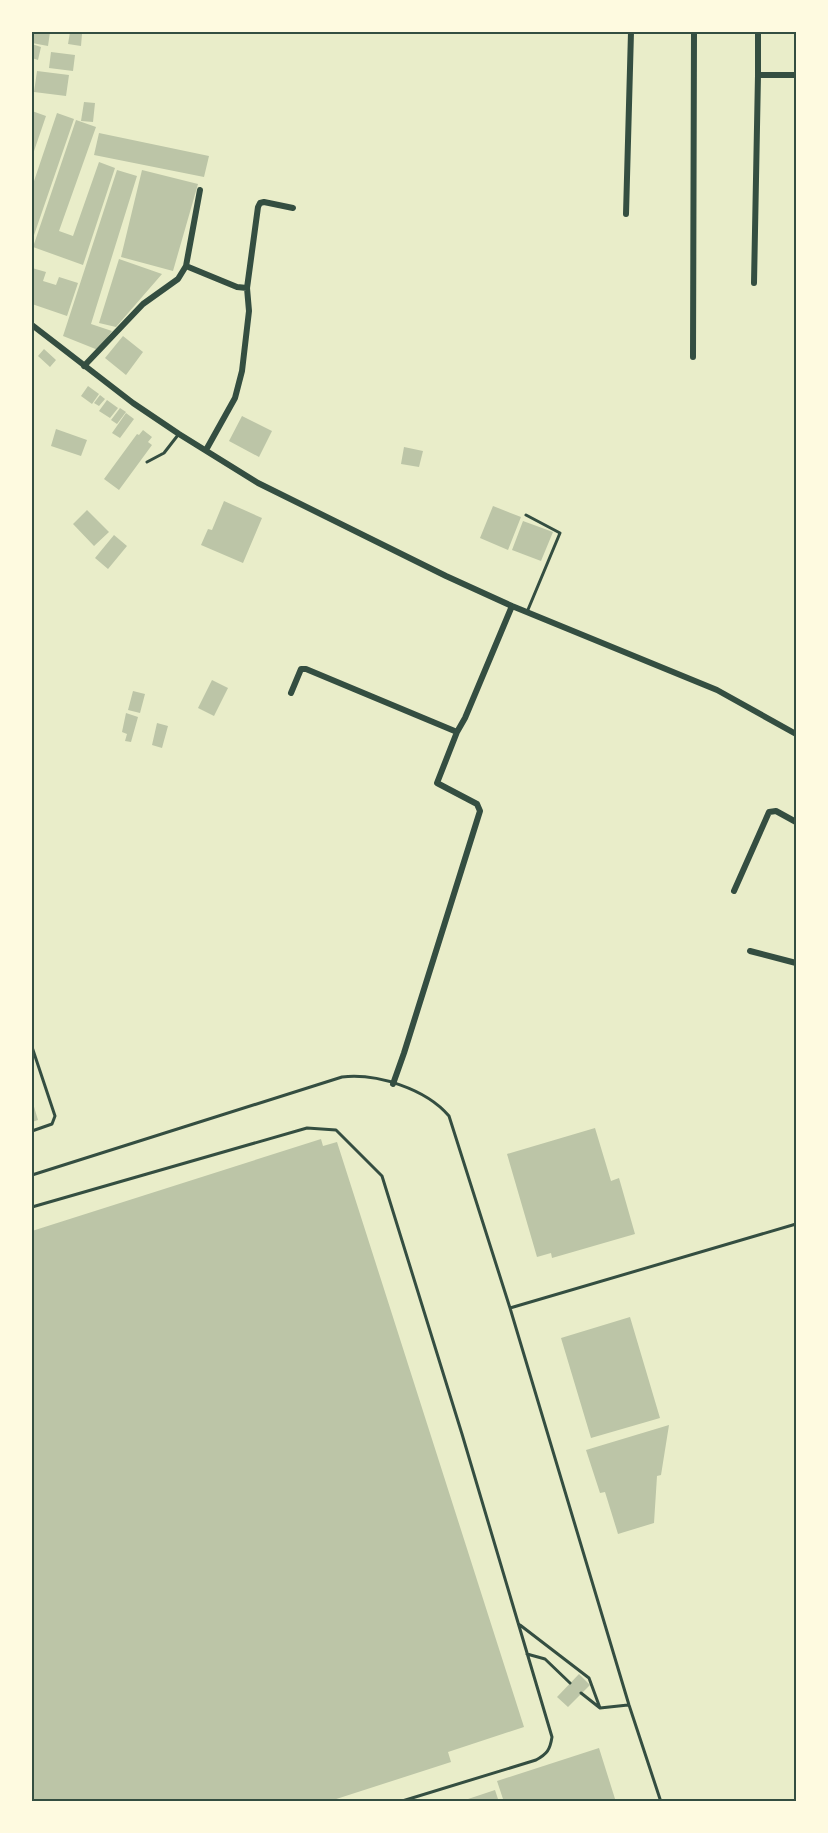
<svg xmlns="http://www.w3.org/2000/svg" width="828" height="1833" font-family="Arial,sans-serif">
<rect width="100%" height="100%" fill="#e9edc9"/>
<!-- building -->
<path fill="#bcc5a7" d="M32,32h18l-2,14 -16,-3z
M70,32l12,2 -1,12 -13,-2z
M32,44l9,3 -3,13 -6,-2z
M51,52l24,3 -2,16 -24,-3z
M37,71l32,4 -3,21 -32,-4z
M84,102l11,1 -2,19 -12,-1z
M32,111l14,5 -14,41z
M57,113l17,6 -42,122v-54z
M76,120l20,7 -37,104 14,5 26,-74 16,6 -32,97 -50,-18z
M99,133l110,23 -5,21 -110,-22z
M117,170l20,6 -46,148 21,7 -14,19 -35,-14z
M142,170l56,14 -25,87 -52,-14z
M119,259l43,15 -46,53 -17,-4z
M32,268l14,4 -3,9 13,4 3,-8 19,6 -11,33 -35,-12z
M123,336l20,16 -17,23 -21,-17z
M44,349l12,11 -6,7 -12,-11z
M88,386l11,8 -7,10 -11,-8z
M100,395l5,4 -6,7 -5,-3z
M107,400l11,8 -8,10 -11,-7z
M120,408l6,4 -9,12 -6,-4z
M126,413l8,6 -14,19 -8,-5z
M242,416l30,15 -13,26 -30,-16z
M56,429l31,11 -6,16 -30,-10z
M143,430l9,7 -4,5 4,3 -33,45 -15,-11 33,-45 2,1z
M404,447l19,4 -4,16 -18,-3z
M224,501l38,17 -19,45 -42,-18 7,-16 4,1z
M493,506l28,11 -13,33 -28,-12z
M87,510l22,22 -15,14 -21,-22z
M523,521l30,11 -12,29 -29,-11z
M114,535l13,11 -19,23 -13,-11z
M212,680l16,8 -14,28 -16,-8z
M133,691l12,3 -5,19 -12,-3z
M126,713l12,4 -7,25 -6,-1 2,-7 -5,-2z
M157,723l11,3 -6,22 -10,-3z
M32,1100l6,20 -6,2z
M595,1128l16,53 8,-3 16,56 -83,24 -1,-5 -14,4 -30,-103z
M321,1139l2,7 14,-4 187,585 -76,25 3,10 -124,40h-295v-571z
M630,1317l30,101 -69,20 -30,-100z
M669,1425l-8,50 -4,1 -3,47 -36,11 -13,-42 -5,1 -14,-43z
M579,1674l11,11 -22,22 -11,-10z
M599,1748l17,54h-112l-7,-21z
M495,1790l4,12h-37v-1z"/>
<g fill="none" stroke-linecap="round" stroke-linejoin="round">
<!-- service -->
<path stroke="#344e41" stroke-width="3" d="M147,462l17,-9 14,-18
M526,515l34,18 -33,79
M32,1047l23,69 -3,8 -20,7
M32,1175l310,-98c35,-4 84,12 107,39l61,192 119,397 32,97
M32,1207l275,-79 29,2 46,46 80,258 90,303c-2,13 -5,17 -16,23l-137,42
M510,1308l286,-84
M520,1625l69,53 11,30
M527,1654l18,5 25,24
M581,1693l19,15 28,-3"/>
<!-- minor -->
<path stroke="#344e41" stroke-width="6" d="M758,32v43h38
M626,214l5,-182
M186,266l14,-76
M754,283l4,-208
M32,325l101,78 46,31 79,49 188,93 66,30 205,84 79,44
M693,357l1,-325
M84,366l59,-62 35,-25 8,-13 51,21 10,1
M206,450l29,-52 7,-27 7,-60 -2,-23 11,-81 2,-4 4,-1 29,6
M291,693l10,-24h5l151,63 8,-14 47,-112
M734,891l35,-79 7,-1 20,11
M750,951l46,12
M393,1084l11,-31 76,-242 -3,-7 -40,-21 20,-51"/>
</g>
<!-- border -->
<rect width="828" height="1833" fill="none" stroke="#fefae0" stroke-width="66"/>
<rect x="33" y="33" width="762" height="1767" fill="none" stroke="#344e41" stroke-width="2"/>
</svg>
